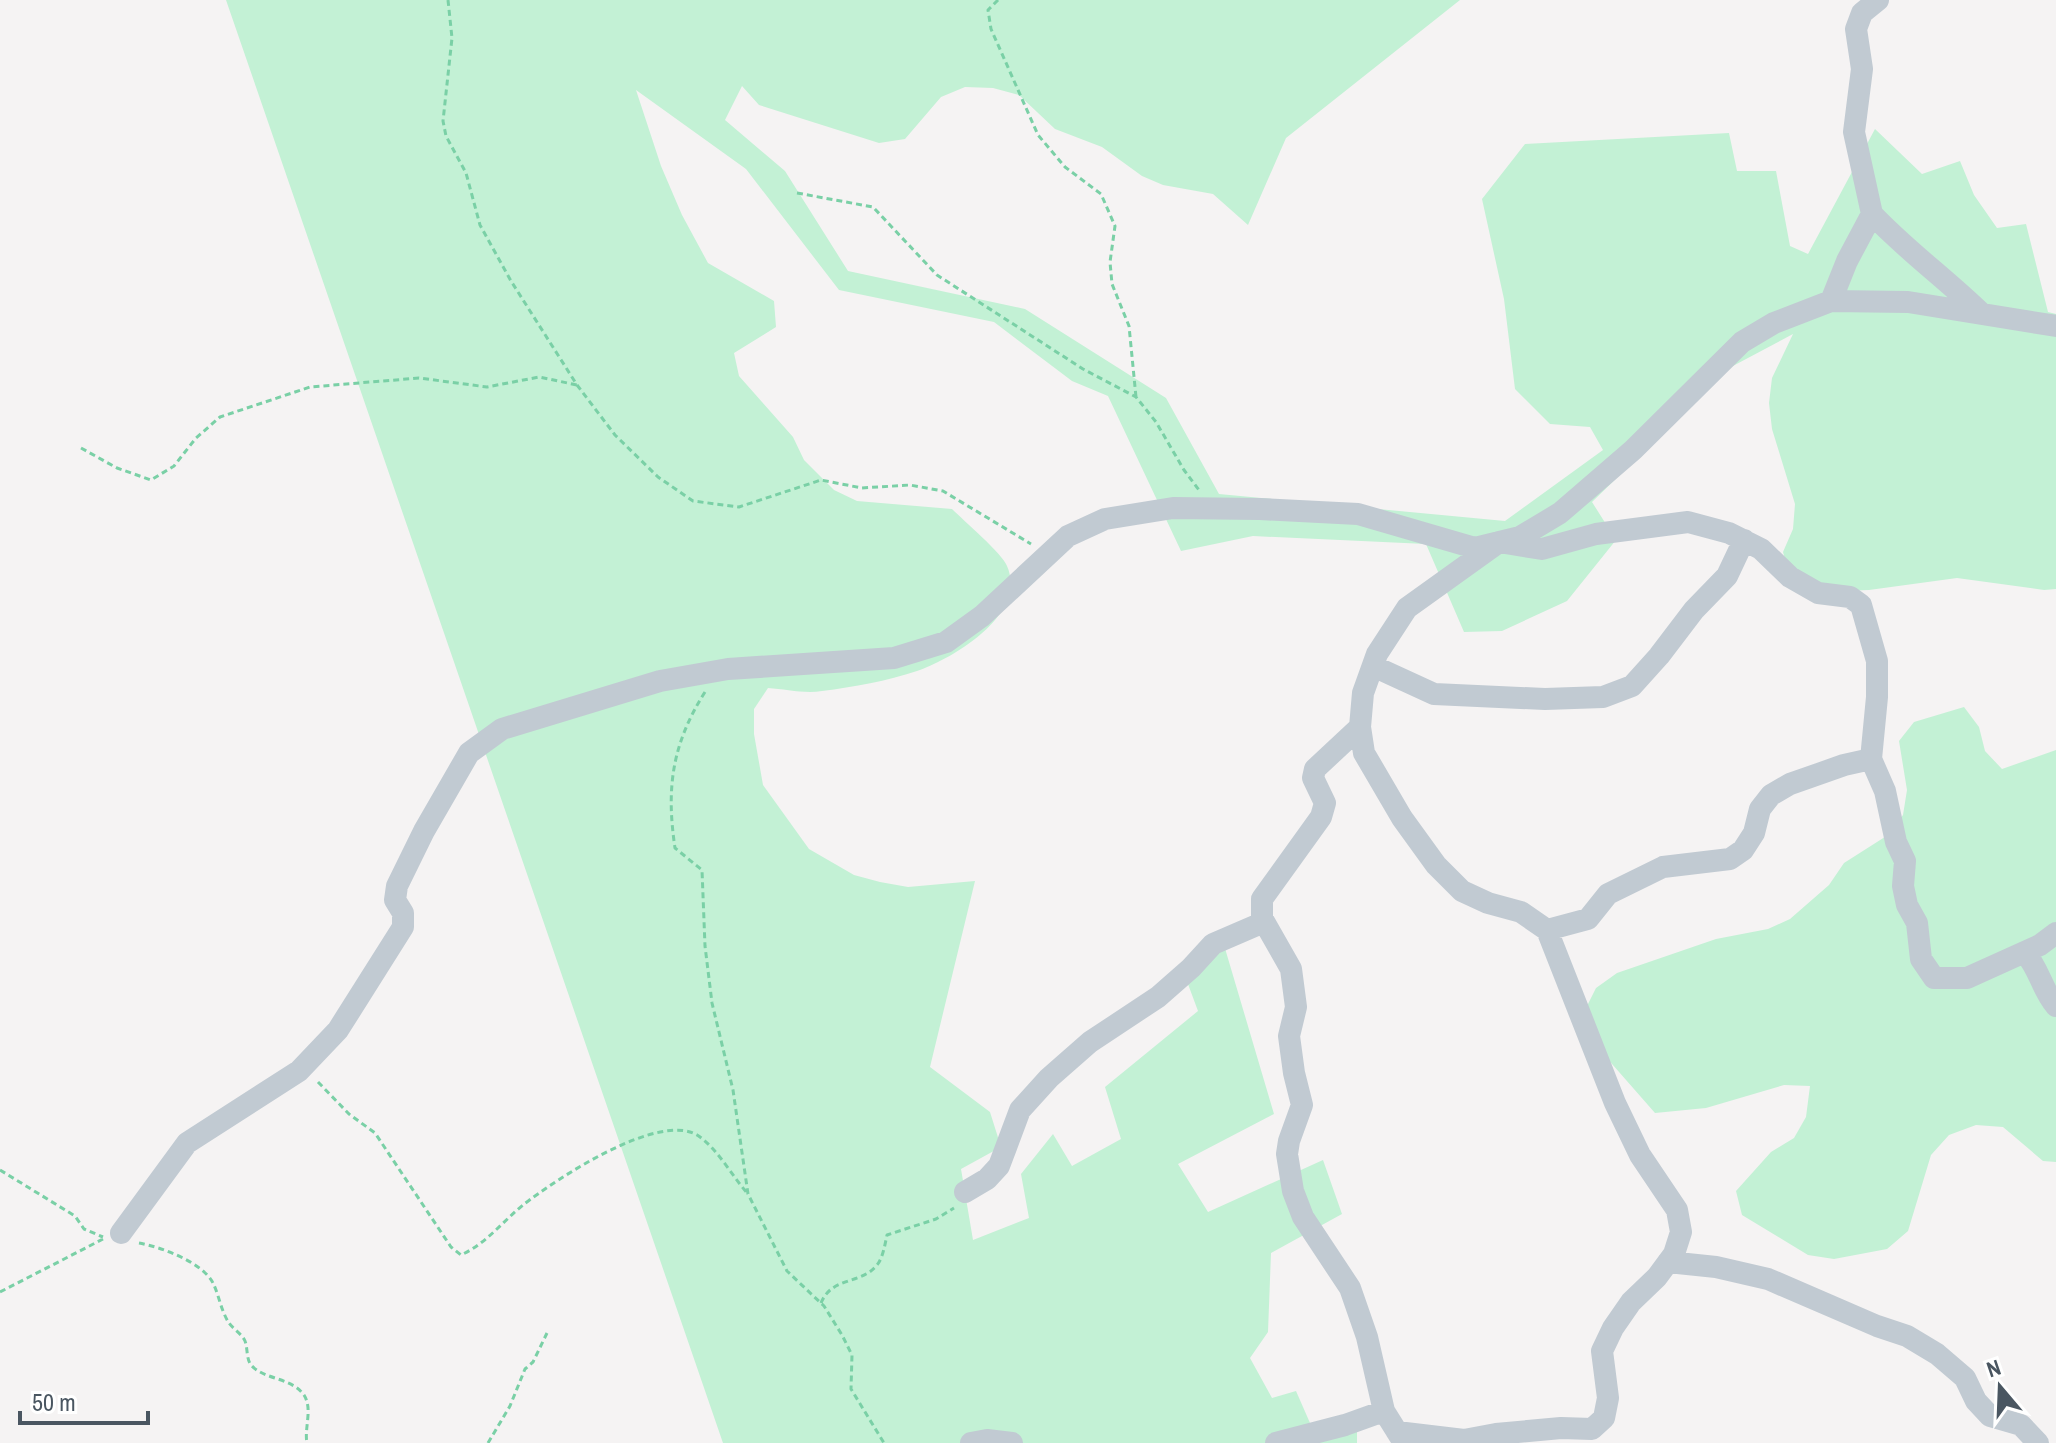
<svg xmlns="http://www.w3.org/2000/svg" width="2056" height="1443" font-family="'Archivo Narrow',sans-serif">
<rect width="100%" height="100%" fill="#f5f3f3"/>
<!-- green -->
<path fill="#c3f1d5" d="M226,0h1234l-174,138 -38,87 -35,-31 -50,-9 -21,-9 -40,-29 -47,-18 -36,-34 -26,-7 -28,-1 -24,10 -36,42 -26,4 -120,-38 -17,-19 -17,34 60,51 63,100 177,38 141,89 53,96 286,27 98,-71 -13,-23 -40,-3 -35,-35 -11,-90 -22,-100 43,-55 204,-11 8,38h39l14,75 18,8 67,-125 47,45 38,-13 14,34 23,33 29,-4 22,88 8,2v275l-12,1 -87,-12 -88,12 -28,1 -51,-14 -7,-25 10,-23 2,-25 -23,-75 -3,-26 3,-25 21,-44 -62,33 -139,135 24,38 -49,61 -65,30 -38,1 -38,-88 -173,-8 -72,15 -73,-155 -36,-15 -78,-59 -155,-32 -93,-121 -110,-79 25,76 21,49 26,48 66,38 2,26 -42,26 5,23 54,61 11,23 30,30 23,11 95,8c12,12 50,44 55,57 21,48 -53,92 -90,105 -30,10 -63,16 -95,20 -17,3 -37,-2 -54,-3l-14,21v25l9,51 46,64 45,26 26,7 28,5 67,-6 -45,186 60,45 11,35 -40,22 12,71 56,-22 -8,-44 32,-40 19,32 49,-27 -16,-52 93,-76 -16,-43 42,-23 50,169 -96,50 30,48 115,-52 19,54 -71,39 -3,79 -18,26 22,40 24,-7 21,48 40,-10v14h-634z
M1964,707l15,20 6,24 17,18 54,-19v412l-13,-1 -40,-34 -27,-2 -27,10 -18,20 -23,76 -21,18 -53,10 -26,-4 -66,-40 -6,-24 35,-39 23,-14 12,-21 4,-31 -26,-1 -78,23 -51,5 -50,-57 -20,-46 11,-22 21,-15 99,-34 52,-10 22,-10 39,-34 15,-22 44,-28 15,-20 4,-25 -8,-49 15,-19z"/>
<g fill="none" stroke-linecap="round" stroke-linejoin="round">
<!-- path -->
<path stroke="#7ad0a6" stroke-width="3" stroke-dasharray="6 4" stroke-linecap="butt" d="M448,0l4,38 -9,83 3,15 20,37 14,52 31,56 66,104 38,50 43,42 35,24 46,6 82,-27 41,8 48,-3 33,6 88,53
M998,0l-10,10 3,19 47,106 27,32 36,27 14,32 -5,36 2,22 17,42 7,71
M797,193l76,14 64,68 146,94 53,28 20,25 28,48 15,20
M81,448l36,20 34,12 23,-14 22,-28 24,-21 90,-30 109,-9 68,9 52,-10 38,8
M705,692c-33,52 -39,96 -30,156l27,22 3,76 7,57 21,87 15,104 39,77 37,35 18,29 10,20 -1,34 33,54
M318,1082l31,32 26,19 76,114 10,8c26,-12 41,-33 62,-50 32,-25 139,-97 177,-68 19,14 32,39 48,57
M0,1170l75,46 9,13 19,8
M139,1243c22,4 63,19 74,40 6,12 8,28 16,40 4,6 13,11 16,18 3,8 1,17 6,24 13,15 40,12 53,30 9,14 0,33 3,48
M0,1292l103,-53
M821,1303c11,-27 40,-18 56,-38 6,-7 8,-21 10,-30l49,-16 18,-11
M488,1443l22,-37 15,-37 8,-7 14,-29"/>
<!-- minor -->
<path stroke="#c1cad2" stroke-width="22" d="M1872,214c34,36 74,65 110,100
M1831,301l16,-40 25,-47 -18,-82 8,-63 -6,-40 6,-16 16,-13
M1373,666l61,28 111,5 58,-2 29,-11 27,-30 35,-46 33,-34 17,-36
M1360,727l-45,42 -2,9 12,25 -4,14 -59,82v19l29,51 5,38 -7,29 5,37 8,32 -13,36 -2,13 6,37 10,26 47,71 17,49 17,74 20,32
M1547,930l41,-11 20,-25 55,-27 67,-8 13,-9 11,-17 6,-24 11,-14 19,-11 54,-19 27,-6
M2025,953c14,15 17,37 31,53
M965,1192l22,-13 12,-13 21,-56 29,-32 41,-36 68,-45 33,-29 22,-24 51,-22
M121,1233l66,-90 112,-72 39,-41 65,-103v-14l-8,-13 2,-14 27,-55 45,-78 33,-24 158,-48 68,-12 166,-11 52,-16 36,-26 86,-80 37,-17 68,-11 87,1 98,5 117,34 45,-11 40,-24 73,-63 109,-108 32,-19 57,-22 77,1 148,24
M1668,1262l48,5 52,12 109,47 30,10 30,18 28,24 11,23 14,15 31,9 17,18
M1397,1432l67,8 32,-6 65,-6 31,1 12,-11 4,-20 -6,-47 11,-23 18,-26 26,-25 17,-23 7,-22 -4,-22 -37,-55 -25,-52 -68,-173 -26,-18 -33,-9 -26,-12 -26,-26 -34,-47 -38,-65 -4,-26 3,-34 14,-39 30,-46 92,-66 43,7 54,-15 92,-12 41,11 32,16 29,28 28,16 32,4 11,8 16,56v36l-6,62 14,32 11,51 9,19 -2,25 4,19 10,18 4,36 13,19h33l73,-33 16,-12
M971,1443l16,-3 25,3
M1276,1443l69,-18 39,-14"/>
</g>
<!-- north arrow -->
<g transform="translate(2000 1387) rotate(341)" stroke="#ffffff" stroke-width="6" paint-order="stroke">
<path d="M0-6L14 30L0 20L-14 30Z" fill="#4a5661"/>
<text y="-12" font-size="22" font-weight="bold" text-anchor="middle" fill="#4a5661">N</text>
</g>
<!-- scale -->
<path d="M20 1411v12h128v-12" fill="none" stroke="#4a5661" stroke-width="4"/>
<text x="32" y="1411" font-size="24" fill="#4a5661" stroke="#ffffff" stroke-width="6" paint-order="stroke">50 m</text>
</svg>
